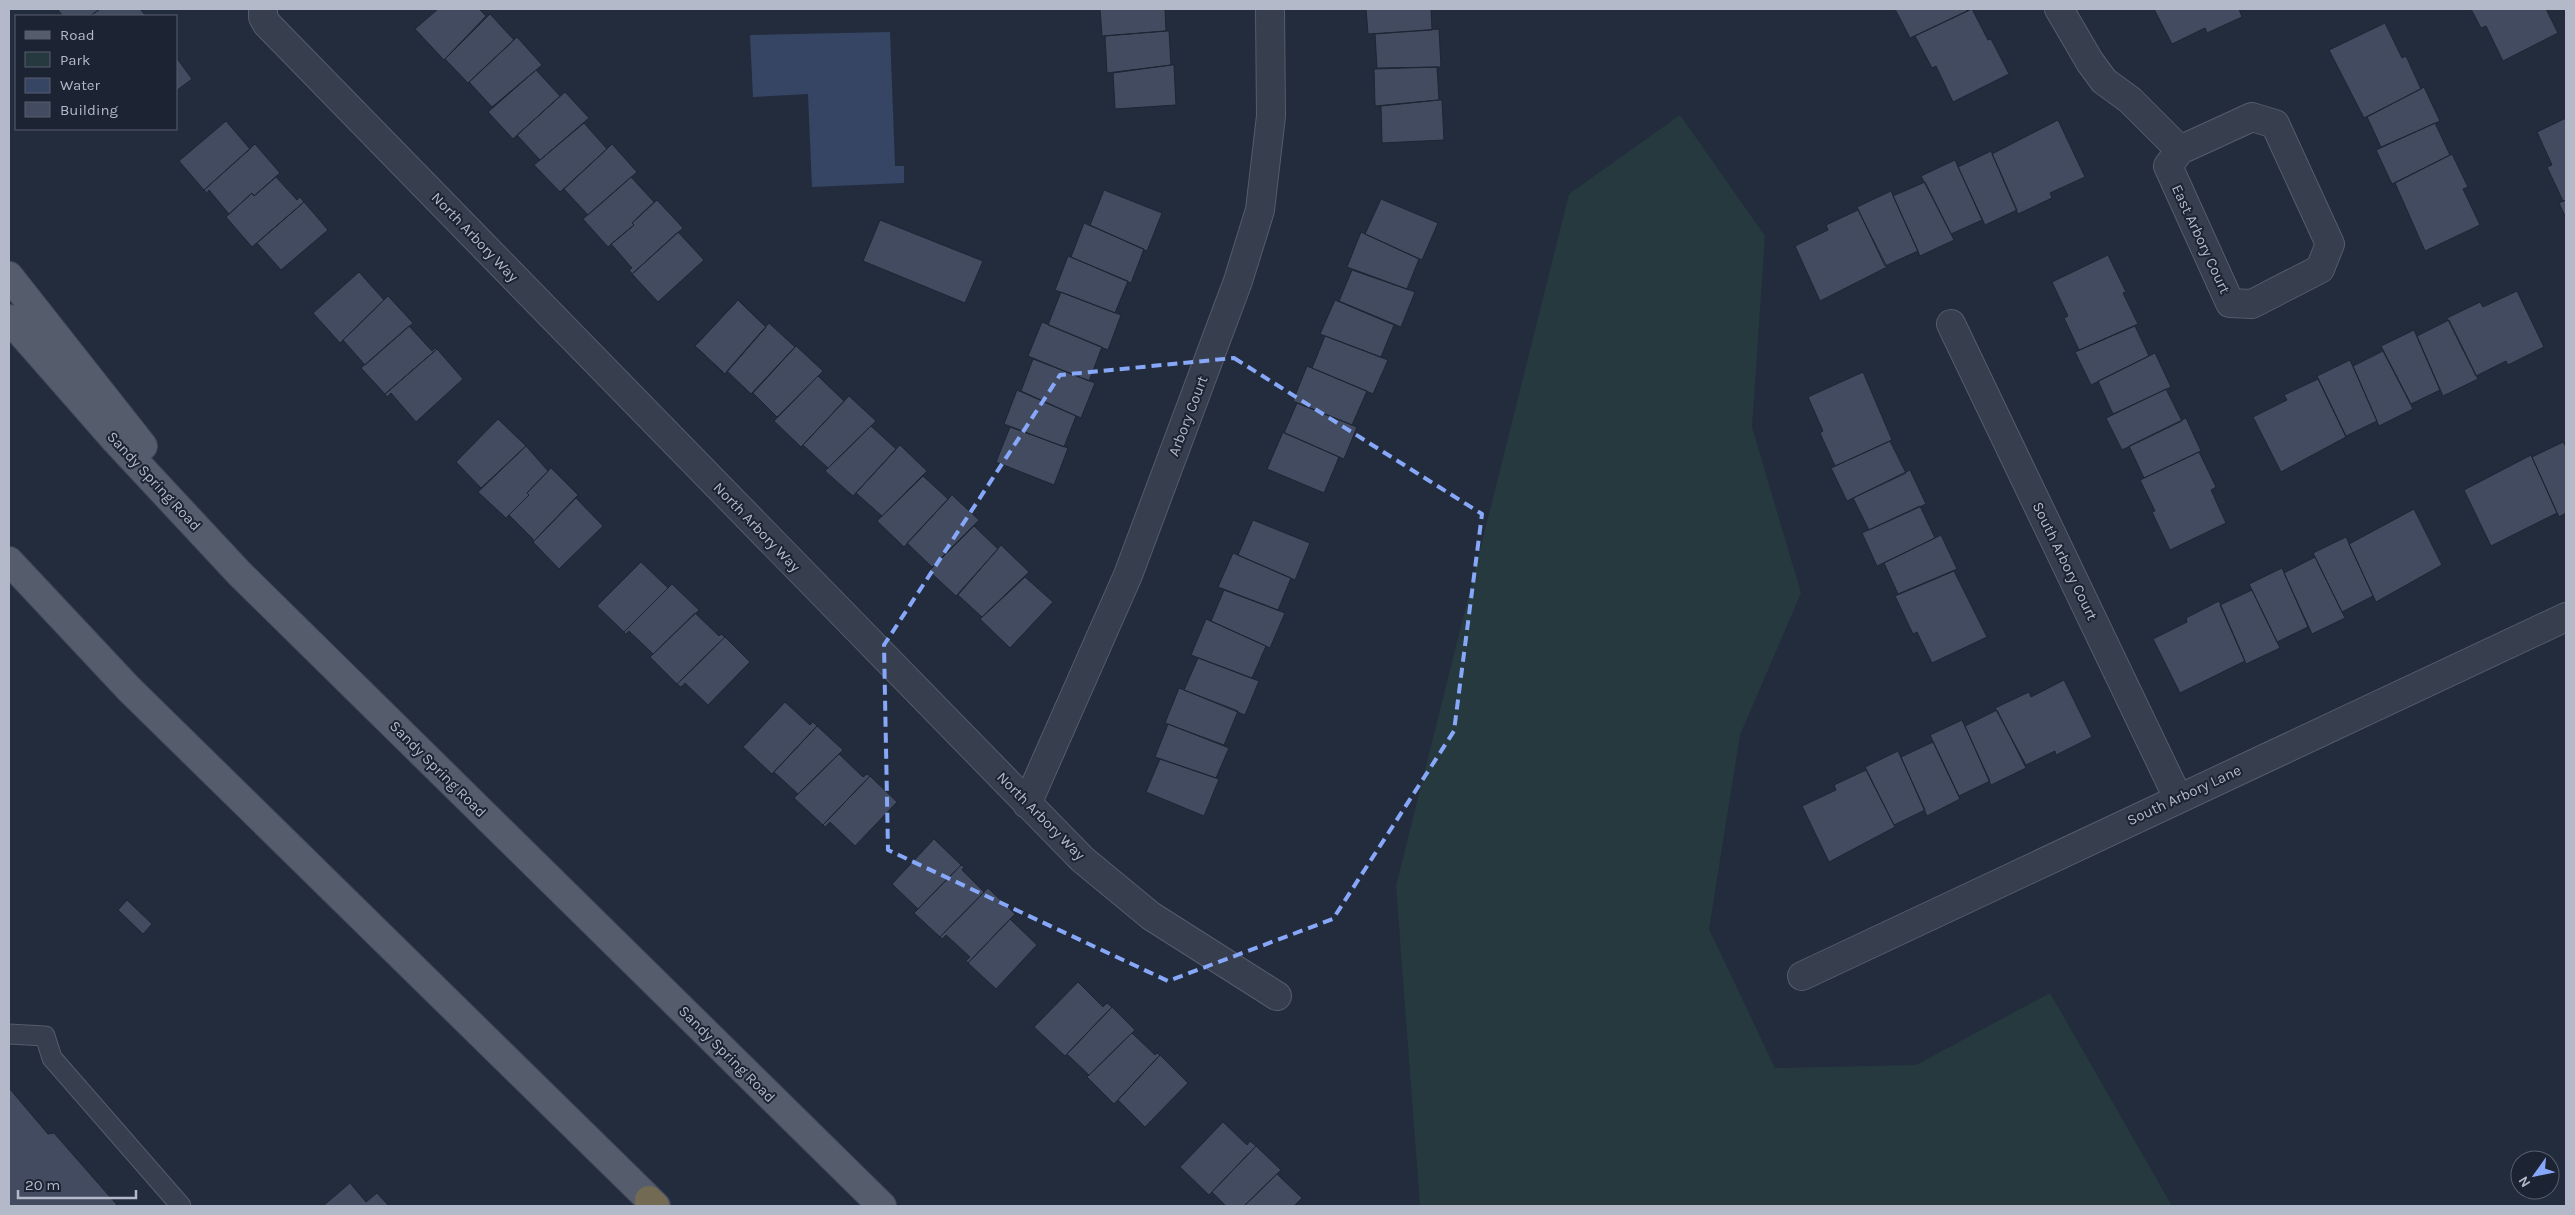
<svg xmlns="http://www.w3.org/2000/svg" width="2575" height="1215" font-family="Karla,sans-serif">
<rect width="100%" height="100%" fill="#232c3d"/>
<!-- green -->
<path fill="#25393e" d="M1680,115l85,121 -13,191 49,166 -61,142 -31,194 66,139 141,-3 134,-72 122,213h-752l-24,-320 173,-692z"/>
<!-- water -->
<path fill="#364564" d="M890,32l5,134h9v17l-92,4 -4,-93 -55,3 -3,-62z"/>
<!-- building -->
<path fill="#424b5f" stroke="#1e2534" d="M57,9h43l-10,7h-27z
M100,9h40l6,7h-56z
M438,9h41l7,7 -42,44 -29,-31z
M1100,9h65l1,22 -64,5z
M1366,9h65l1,21 -64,4z
M1895,9h71l1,2 -57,27z
M1972,9l16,31 3,-1 18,35 -56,28 -17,-36 -4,2 -17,-32z
M2154,9h85l3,8 -35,16 -2,-5 -33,16z
M2471,9h75l12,24 -55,28 -17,-35 -5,2z
M490,14l24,26 -46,43 -23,-24z
M2385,23l17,35 4,-2 15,33 -57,29 -35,-68z
M1439,29l2,38 -64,1 -2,-34z
M1166,31h3l2,34 -64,8 -2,-37z
M517,37l25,28 -50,42 -23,-25z
M176,57l16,22 -16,12z
M1171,65h3l2,40 -61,4 -2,-36z
M1437,67l2,33 -64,6 -1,-37z
M536,70l24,26 -47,43 -25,-27z
M2424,87l16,34 -59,26 -14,-30z
M565,92l24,26 -49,42 -23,-25z
M1439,100h3l2,40 -62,3 -1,-37z
M2566,118v82l-3,1 -16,-34 5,-2 -15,-33z
M2058,120l27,57 -35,16 2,5 -34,16 -26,-60z
M226,121l24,28 -46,41 -25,-29z
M584,123l23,26 -47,43 -26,-27z
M2435,123l15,32 -58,29 -16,-34z
M255,144l25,29 -26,23 -2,-3 -23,21 -20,-24 -2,3 -3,-3z
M612,144l25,28 -49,43 -24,-26z
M1991,151l26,59 -32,15 -27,-58z
M2452,154l16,33 -5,2 17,36 -55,26 -30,-68z
M1955,160l27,60 -31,14 -30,-58z
M276,177l21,23 3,-3 4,5 -52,45 -26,-30 26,-24 2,3z
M631,177l23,25 -22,21 2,2 -26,22 -25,-28z
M1925,182l29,58 -34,16 -27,-60z
M1104,190l58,23 -15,38 -57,-26z
M1891,191l27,60 -33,15 -28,-59z
M1381,199l57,24 -16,37 -57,-26z
M657,200l26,28 -51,46 -3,-4 3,-2 -21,-24 23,-19 -2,-2z
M2566,200v18l-7,-15z
M304,202l24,28 -47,40 -24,-27z
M1858,210l29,57 -67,34 -25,-55 33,-16 -2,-5z
M880,220l103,41 -18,42 -102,-42z
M1084,223l60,26 -13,34 -60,-26z
M678,232l26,28 -46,42 -26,-28z
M1361,232l58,27 -12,30 -60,-22z
M2108,255l18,37 -3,1 15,31 -59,26 -15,-32 4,-2 -16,-34z
M1068,256l60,25 -13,32 -60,-23z
M1352,270l63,22 -14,35 -62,-26z
M359,272l25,28 -44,43 -27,-30z
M2517,291l27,56 -36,18 -2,-4 -30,15 -29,-58 33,-16 3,5z
M1061,292l60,23 -13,35 -60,-25z
M388,296l25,27 -48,42 -22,-25z
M738,300l28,27 -41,47 -30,-28z
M738,300l28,27 -41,47 -30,-28z
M1335,300l59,25 -13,32 -61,-23z
M2449,320l29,59 -35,17 -26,-60z
M1042,322l60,25 -13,34 -61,-25z
M769,323l26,24 -44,47 -24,-23z
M409,326l23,25 3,-3 2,1 -52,45 -24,-26z
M2135,326l14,30 -58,29 -16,-33z
M2414,330l26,60 -29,14 -30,-58z
M1325,336l63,24 -15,34 -61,-26z
M796,346l27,25 -46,46 -24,-24z
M437,349l26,30 -47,43 -25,-29 -4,4 -2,-3z
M2383,351l30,58 -34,17 -26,-60z
M2155,353l16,34 -58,27 -15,-33z
M1033,359l62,24 -14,35 -60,-27z
M2350,360l27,61 -31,15 -29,-60z
M1307,366l60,25 -15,34 -59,-24z
M1863,372l29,68 -57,26 -15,-33 3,-2 -15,-34z
M818,376l26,25 -43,46 -27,-26z
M2318,379l28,58 -65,35 -28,-55 34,-17 -3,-5z
M2166,389l16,32 -60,29 -16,-32z
M1017,390l59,26 -12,31 -60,-23z
M849,396l27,25 -48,47 -25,-23z
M1297,403l60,24 -13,32 -60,-26z
M2186,418l15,33 -57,27 -15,-32z
M498,419l28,27 -45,42 -25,-26z
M871,426l25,23 -43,47 -28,-25z
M1010,427l58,21 -14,37 -58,-23z
M1283,432l56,25 -15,36 -57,-24z
M1890,441l16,32 -59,28 -16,-33z
M2563,442l3,5v66l-7,4 -27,-60z
M900,445l27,26 -45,45 -26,-23z
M526,446l22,25 -21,22 2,2 -23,23 -28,-26z
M2199,452l17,35 -5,3 15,33 -56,27 -18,-38 3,-1 -15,-31z
M2531,455l26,58 -66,33 -27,-56z
M551,468l27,27 -45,47v-3l-24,-24 20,-20 -2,-2z
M1910,470l16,34 -57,26 -16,-32z
M923,476l25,23 -44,48 -27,-26z
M952,495l27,25 -47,47 -25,-24z
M576,498l27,28 -44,43 -26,-27z
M1920,506l15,32 -58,28 -15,-33z
M2414,509l28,56 -66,37 -27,-58z
M1253,520l57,23 -15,37 -57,-25z
M974,526l24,23 -42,47 -27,-25z
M1941,535l16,34 -59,25 -14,-31z
M2346,537l27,59 -31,16 -29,-59z
M1001,545l28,27 -47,45 -24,-22z
M1233,553l58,25 -13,32 -60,-23z
M2315,557l30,61 -33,16 -28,-61z
M641,562l27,26 -44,44 -27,-26z
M2282,568l26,59 -31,15 -28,-58z
M1954,571l33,66 -55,26 -15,-31 -4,2 -18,-38z
M1025,577l28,25 -43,46 -30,-29z
M672,584l27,26 -46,44 -24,-23 -3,3 -2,-2z
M1224,590l61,23 -15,35 -59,-27z
M2252,590l28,58 -34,16 -26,-59z
M2219,601l26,60 -65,32 -27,-54 34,-17 -1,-4z
M695,613l24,23 2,-2 4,3 -48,47 -27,-27z
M1206,619l60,27 -14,32 -61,-23z
M725,637l25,25 -42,43 -23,-22 -4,4 -4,-3z
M1198,658l61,23 -14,34 -61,-25z
M2064,680l28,57 -36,18 -1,-4 -29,14 -31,-57 34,-16 2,5z
M1179,688l59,23 -14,34 -59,-22z
M785,702l25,23 3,-3 4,4 -45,48 -29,-27z
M1997,710l29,58 -35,17 -26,-59z
M1962,720l28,61 -31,15 -29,-61z
M1168,724l61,24 -13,30 -61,-21z
M817,726l26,24 -45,44 -24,-22z
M1933,742l27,57 -33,17 -26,-59z
M1898,751l27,59 -31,15 -29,-58z
M839,754l24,23 4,-3 3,2 -47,49 -29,-27z
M1160,759l59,20 -15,37 -58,-24z
M1866,770l29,57 -66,35 -27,-56 34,-16 -2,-5z
M870,776l27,26 -42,44 -25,-24 -5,5 -2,-2z
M934,839l27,26 -43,44 -26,-25z
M961,865l3,2 -2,3 22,22 -44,45 -26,-24z
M988,888l27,26 -47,49 -2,-2 4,-4 -24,-22 -4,4 -2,-2z
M127,900l25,24 -9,10 -25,-24z
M1010,919l27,26 -41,44 -28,-26z
M1078,982l25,25 4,-4 5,4 -47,49 -31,-29z
M1112,1007l23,23 -46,45 -22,-21z
M1132,1033l23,22 2,-2 3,2 -46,49 -27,-27z
M1160,1055l28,28 -43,44 -27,-27z
M9,1088l39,46 6,-1 64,73h-109z
M1223,1122l24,23 3,-4 6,5 -47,49 -29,-28z
M1256,1146l25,24 -37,36h-18l-14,-14z
M1277,1174l25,24 -8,8h-50z
M350,1183l16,19 11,-9 12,13h-66z"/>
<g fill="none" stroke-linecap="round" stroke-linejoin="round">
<!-- service casing -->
<g stroke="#555c6b" stroke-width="21">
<path id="service" d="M9,1034l36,2 7,22 129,148"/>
</g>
<!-- minor casing -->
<g stroke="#555c6b" stroke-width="30">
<path id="minor" d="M263,9v8l4,7 815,835 69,57 126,80
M2059,9l31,53 14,19 26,19 50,50
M2252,117l23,7 55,120 -10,25 -68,35 -22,-1 -62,-137 12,-16z
M1951,324l227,474
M1027,804l101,-229 110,-294 22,-71 11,-94 -1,-107
M1802,976l764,-359"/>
</g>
<!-- primary casing -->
<g stroke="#404756" stroke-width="30">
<path id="primary" d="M9,276l134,170
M9,319l107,122 123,132 643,633
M9,561l120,128 527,517"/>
</g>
<!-- motorway casing -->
<g stroke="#424958" stroke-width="30">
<path id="motorway" d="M649,1200l6,6"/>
</g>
<!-- service -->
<use href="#service" stroke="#373e4d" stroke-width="19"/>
<!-- minor -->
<use href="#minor" stroke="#373e4d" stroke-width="28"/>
<!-- primary -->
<use href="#primary" stroke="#555d6d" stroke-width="28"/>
<!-- motorway -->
<use href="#motorway" stroke="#736a54" stroke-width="28"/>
</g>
<!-- marked area -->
<path fill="none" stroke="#87a8f9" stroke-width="4" stroke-dasharray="10 6" stroke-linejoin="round" d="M1234,358l248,156 -28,217 -121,188 -165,62 -280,-131 -4,-205 176,-270z"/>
<g text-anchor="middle" stroke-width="4" stroke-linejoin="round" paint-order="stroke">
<!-- street labels -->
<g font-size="15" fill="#b3b9c9" stroke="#1c2332">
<text transform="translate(475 237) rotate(46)" y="5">North Arbory Way</text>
<text transform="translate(2201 239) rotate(65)" y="5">East Arbory Court</text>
<text transform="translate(1188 416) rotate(-69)" y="5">Arbory Court</text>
<text transform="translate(154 481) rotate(47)" y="5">Sandy Spring Road</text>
<text transform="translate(757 527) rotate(46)" y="5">North Arbory Way</text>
<text transform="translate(2065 561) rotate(64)" y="5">South Arbory Court</text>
<text transform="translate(438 769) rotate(45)" y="5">Sandy Spring Road</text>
<text transform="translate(2184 795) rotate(-25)" y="5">South Arbory Lane</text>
<text transform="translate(1041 816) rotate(45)" y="5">North Arbory Way</text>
<text transform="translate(727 1054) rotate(45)" y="5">Sandy Spring Road</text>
</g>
</g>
<!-- border -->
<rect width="2575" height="1215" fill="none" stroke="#b3b9c9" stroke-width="20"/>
<!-- legend -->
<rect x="15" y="15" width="162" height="115" fill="#1c2332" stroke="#585f6e"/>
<rect x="25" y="31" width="25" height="8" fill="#555d6d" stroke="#585f6e"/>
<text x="60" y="40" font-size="15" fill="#b3b9c9">Road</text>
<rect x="25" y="52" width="25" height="15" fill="#25393e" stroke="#585f6e"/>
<text x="60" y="65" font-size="15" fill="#b3b9c9">Park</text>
<rect x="25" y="78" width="25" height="15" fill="#364564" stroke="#585f6e"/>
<text x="60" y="90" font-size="15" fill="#b3b9c9">Water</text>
<rect x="25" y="102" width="25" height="15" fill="#424b5f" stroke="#585f6e"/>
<text x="60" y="115" font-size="15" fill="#b3b9c9">Building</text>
<!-- north arrow -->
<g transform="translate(2535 1175) rotate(237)"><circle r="24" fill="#1c2332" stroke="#585f6e"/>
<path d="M0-4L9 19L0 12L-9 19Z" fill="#87a8f9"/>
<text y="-8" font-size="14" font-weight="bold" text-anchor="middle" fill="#b3b9c9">N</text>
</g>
<!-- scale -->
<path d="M18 1190v8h118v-8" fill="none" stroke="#b3b9c9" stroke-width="2.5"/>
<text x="25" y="1190" font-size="15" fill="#b3b9c9" stroke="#1c2332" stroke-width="4" paint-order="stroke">20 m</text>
</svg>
